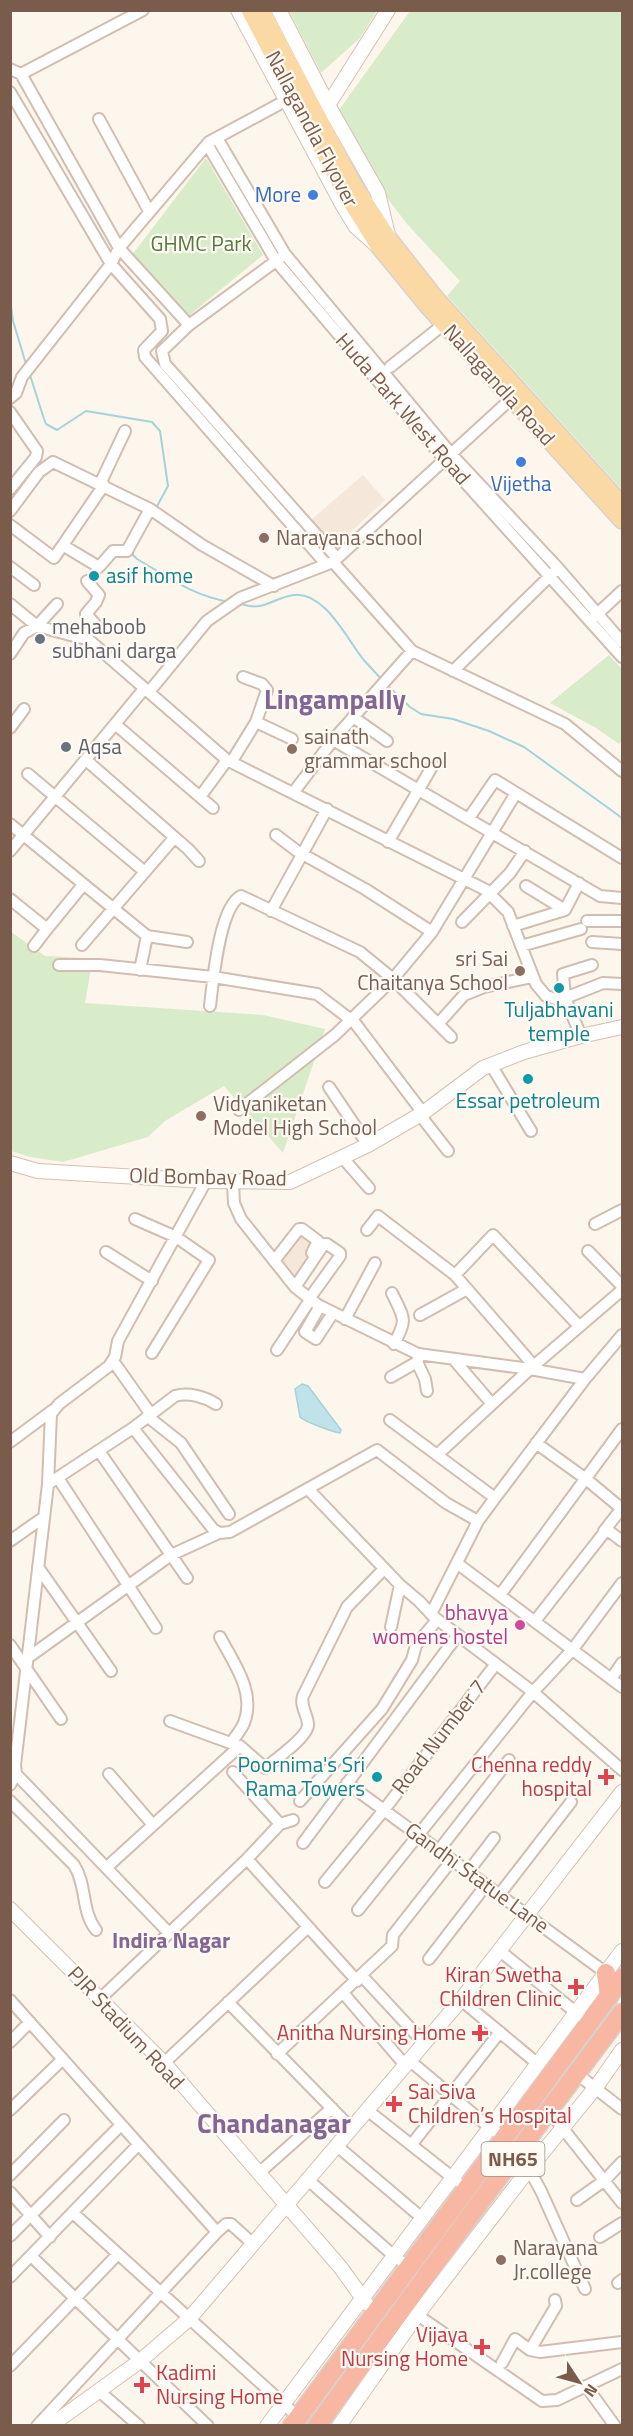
<svg xmlns="http://www.w3.org/2000/svg" width="633" height="2436" font-family="'Titillium Web',sans-serif">
<rect width="100%" height="100%" fill="#fdf6ec"/>
<!-- residential -->
<path fill="#f5e8da" d="M363,475l22,25 -49,46 -25,-26z
M302,1223l23,18 -28,38 -21,-23z"/>
<!-- green -->
<path fill="#d8ecc9" d="M289,11h88l-17,27 -39,35z
M410,11h212v479l-175,-194 13,-15 -53,-57 -19,-25 -49,-89z
M206,158l57,97 -77,63 -54,-63z
M609,655l13,14v72l-3,3 -23,-16 -46,-25z
M10,931l35,25 39,2 7,11 -6,34 178,12 62,14 -42,124 -59,-67 -59,35 -17,16 -85,25 -33,-5 -19,-6z"/>
<!-- water -->
<path fill="#bfe3e8" stroke="#a5d3da" stroke-width="1.5" d="M302,1384l6,2 33,44 -1,3c-7,-1 -35,-11 -40,-16l-5,-28z"/>
<g fill="none" stroke-linecap="round" stroke-linejoin="round">
<!-- stream -->
<path stroke="#a5d3da" stroke-width="2" d="M10,299l3,22 13,43
M30,375l14,44 2,5 11,6 29,-19 66,11 8,9 8,55 -12,22
M133,550v5l4,4c33,19 54,36 92,43
M241,604c23,8 31,-6 53,-9 30,-4 53,44 69,64 6,7 13,14 19,21
M386,684l24,23 11,7 32,5 36,12 35,16 98,71"/>
<!-- street casing -->
<g stroke="#d1beb0" stroke-width="14">
<path id="street" d="M10,69l11,5 98,174 70,77 -27,26 3,13 172,194
M21,74l122,-64
M10,92l101,172 49,55 2,12 -18,19 1,7 181,207
M99,119l50,92
M217,138l68,116 167,201 106,113 64,74
M207,144l69,117 169,199 177,197
M189,325l91,-67
M390,367l54,-43
M10,398l6,-5 6,-16 89,-113 8,-16 90,-106 76,-41
M10,412l27,39 -1,6 -26,32
M100,484l25,-53
M150,509l52,36 72,41
M10,511l29,-39 14,-10 97,47 -23,42h-14l-14,16 -35,-21
M10,525l44,33 50,-73
M333,562l79,89 153,73 57,47
M10,567l24,18
M10,604l27,22 20,-22
M594,617l28,-26
M83,638l13,-13 -10,-11 10,-12 3,-7 -12,-14
M10,654l14,-21 13,-7 52,14 138,120 259,130 22,22 28,72 10,12 10,3 9,-1 16,38
M453,671l100,-98
M149,692l58,-71 33,-23 93,-36 179,-164
M353,717l34,24
M256,722l36,17
M115,724l98,84
M10,728l14,-19
M333,740l267,156 22,2
M86,760l102,89 11,12
M232,761l24,-39 11,-32 -5,-6 -19,-7
M28,774l117,98
M293,793l40,-53 79,-89
M200,797l27,-37
M469,818l26,-38 127,78
M10,824l137,112 -7,34
M276,835l21,16 68,38 67,43
M388,842l45,-77
M10,851l134,-162
M526,886l39,24
M10,899l37,30 36,-44
M271,911l56,-102
M587,921h35
M462,922l48,-49 15,-22
M513,926l52,-16 14,-27
M147,936l40,6
M592,942l30,2
M82,945l92,-107
M34,946l13,-17
M521,946l60,-17
M59,965h41l113,12 104,17 38,29 68,90
M592,965l-29,9 2,24 38,-15 19,1
M210,1006c3,-24 9,-99 31,-110l119,56 33,27 58,58
M438,1024l26,-29 20,-8 48,-10
M491,1065l40,66
M329,1087l39,58
M239,1110l96,-75 58,-56 39,-47 84,-139
M420,1115l28,36
M342,1157l27,31
M233,1182l1,21 7,16 54,68 23,18 100,49 112,15 55,10
M135,1219l41,18 33,23 -57,93
M595,1224l27,-14
M367,1230l11,-14 77,59
M588,1251l34,35
M106,1252l46,29
M274,1261l25,-32h3l16,12 -6,12
M295,1287l29,-43h3l13,9v3l-31,43
M392,1293c12,26 16,25 2,51
M320,1306l-15,26 11,7 17,-26
M420,1315l47,-26
M345,1319l30,-56
M277,1350l33,-50
M113,1361l37,52
M455,1361l37,43
M417,1362l8,17 2,12
M534,1366l-79,-91 38,-40 86,91
M391,1377l26,-15 3,-8
M147,1416l34,27 48,71
M390,1420l105,78 90,-119 37,-44
M133,1428l80,101 6,4 11,-1 147,-82 69,53 32,18
M10,1442l43,-32
M536,1443l50,36 36,30
M99,1451l88,127
M437,1455l93,-86 92,-79
M58,1478l98,150
M48,1484l85,-56 42,-32c14,-4 30,1 41,8
M309,1490l91,95 19,16 15,16 99,75 89,78
M606,1529l16,12
M604,1531l18,-23
M10,1541l34,-24
M458,1564l164,123
M38,1567l73,104
M500,1595l122,-166
M431,1614l47,-93 17,-23
M535,1621l68,-87
M391,1627l9,-42
M220,1637c14,27 36,55 24,86 -3,7 -9,14 -13,20
M10,1645l51,74
M26,1659l145,-104 48,-22
M611,1679l11,-16
M170,1721l66,24
M233,1772l47,52
M16,1774l153,159
M109,1774l44,51
M347,1783l259,190
M10,1785l6,-11 -1,-9 33,-281 3,-70 8,-10 50,-38 6,-9 3,-16 88,-160
M10,1801l64,64c13,20 7,46 22,65
M300,1801l82,-92 30,-49 4,-15 21,-25
M303,1843l154,-207
M439,1850l70,-90
M247,1859l110,122
M107,1867l133,-121 25,22c10,-8 44,-32 43,-44 -1,-11 -8,-17 -5,-28l44,-89 37,-38
M468,1872l26,-34
M325,1882l59,-72 111,-145
M499,1895l72,-93
M358,1910l175,-218 40,-43 49,-66
M500,1951l89,72
M429,1959l57,-74
M362,1976l62,67
M344,1994l61,71
M101,1998l146,-139 33,-35 13,-4
M10,2000l207,232
M461,2000l77,64
M228,2002l123,126
M10,2042l20,-20
M277,2054l115,-108 1,-11 59,-75
M409,2060l81,68 16,10
M164,2063l144,-136
M577,2074l45,35
M10,2110l53,-51
M367,2110l90,71
M549,2111l73,92
M412,2144l88,-112
M336,2145l86,73
M519,2151l22,40 44,98
M259,2173l73,-65
M10,2175l54,-55
M307,2179l87,77 14,10
M10,2192l40,45
M577,2200l28,-20 17,-18
M73,2213l225,204
M10,2236l111,-111
M600,2237l22,-14
M31,2256l177,170
M10,2277l128,-132
M618,2283l4,-3
M413,2312l129,89 15,-1 65,-31
M530,2350l26,-44 -1,-6
M502,2363l13,-24 15,11 10,2 82,-10
M10,2366l108,-112
M586,2386l29,40
M99,2391l40,35
M37,2426l180,-194 9,-8h5l21,19"/>
</g>
<!-- secondary casing -->
<g stroke="#d6c0b0" stroke-width="16">
<path id="secondary" d="M238,10l105,196 13,21 18,16
M279,10l49,95 50,88 10,42
M328,105l60,-95
M10,1163l28,8 168,10 84,1 78,-37 55,-32 60,-45 41,-16 57,-16 41,-9
M10,1909l154,154 177,205 25,35
M50,2426l90,-65 49,-42 272,-319 161,-208
M267,2426l355,-475
M339,2426l78,-111 112,-146 67,-82 26,-37"/>
</g>
<!-- primary casing -->
<g stroke="#dad1cd" stroke-width="18">
<path id="primary" d="M249,10l93,178 36,58 50,61 194,214
M262,10l91,173 35,54 48,61 186,206"/>
</g>
<!-- highway casing -->
<g stroke="#dad1cd" stroke-width="21">
<path id="highway" d="M606,1973l3,24
M292,2426l330,-448
M317,2426l163,-224 142,-189"/>
</g>
<!-- street -->
<use href="#street" stroke="#fff" stroke-width="10"/>
<!-- secondary -->
<use href="#secondary" stroke="#fff" stroke-width="14"/>
<!-- primary -->
<use href="#primary" stroke="#fbd9a5" stroke-width="15"/>
<!-- highway -->
<use href="#highway" stroke="#f7b7a3" stroke-width="18"/>
</g>
<!-- markers -->
<g fill="#3f7fe0" stroke="#fffaf3" stroke-width="2">
<circle cx="313" cy="195" r="6"/>
<circle cx="521" cy="462" r="6"/>
</g>
<g fill="#8d6e63" stroke="#fffaf3" stroke-width="2">
<circle cx="264" cy="538" r="6"/>
<circle cx="292" cy="749" r="6"/>
<circle cx="520" cy="971" r="6"/>
<circle cx="201" cy="1116" r="6"/>
<circle cx="501" cy="2260" r="6"/>
</g>
<g fill="#0f9aa8" stroke="#fffaf3" stroke-width="2">
<circle cx="94" cy="576" r="6"/>
<circle cx="559" cy="988" r="6"/>
<circle cx="528" cy="1079" r="6"/>
<circle cx="377" cy="1777" r="6"/>
</g>
<g fill="#6b7280" stroke="#fffaf3" stroke-width="2">
<circle cx="40" cy="639" r="6"/>
<circle cx="66" cy="747" r="6"/>
</g>
<circle fill="#d1479c" stroke="#fffaf3" stroke-width="2" cx="520" cy="1625" r="6"/>
<g fill="#e0444e" stroke="#fffaf3" stroke-width="2">
<path d="M603 1768h6v6h6v6h-6v6h-6v-6h-6v-6h6z"/>
<path d="M573 1978h6v6h6v6h-6v6h-6v-6h-6v-6h6z"/>
<path d="M477 2024h6v6h6v6h-6v6h-6v-6h-6v-6h6z"/>
<path d="M391 2095h6v6h6v6h-6v6h-6v-6h-6v-6h6z"/>
<path d="M479 2338h6v6h6v6h-6v6h-6v-6h-6v-6h6z"/>
<path d="M139 2376h6v6h6v6h-6v6h-6v-6h-6v-6h6z"/>
</g>
<g text-anchor="middle" stroke-width="4.5" stroke-linejoin="round" paint-order="stroke">
<!-- shield labels -->
<rect fill="#fffaf3" stroke="#a28b7f" stroke-width="1.5" x="481.5" y="2142" width="63" height="34" rx="4.5"/>
<g font-size="20" font-weight="bold" fill="#7a5c4d">
<text x="513" y="2166">NH65</text>
</g>
<!-- street labels -->
<g font-size="21" fill="#7a5c4d" stroke="#fffaf3">
<text transform="translate(312 129) rotate(62)" y="7">Nallagandla Flyover</text>
<text transform="translate(499 385) rotate(48)" y="7">Nallagandla Road</text>
<text transform="translate(403 409) rotate(49)" y="7">Huda Park West Road</text>
<text transform="translate(208 1177) rotate(1)" y="7">Old Bombay Road</text>
<text transform="translate(439 1737) rotate(-52)" y="7">Road Number 7</text>
<text transform="translate(477 1878) rotate(36)" y="7">Gandhi Statue Lane</text>
<text transform="translate(126 2028) rotate(47)" y="7">PJR Stadium Road</text>
</g>
<!-- shop labels -->
<g font-size="21" fill="#366cbe" stroke="#fffaf3" text-anchor="end">
<text x="301" y="202">More</text>
<text x="521" y="491" text-anchor="middle">Vijetha</text>
</g>
<!-- park labels -->
<g font-size="21" fill="#537a41" stroke="#fffaf3">
<text x="201" y="251">GHMC Park</text>
</g>
<!-- education labels -->
<g font-size="21" fill="#785e54" stroke="#fffaf3" text-anchor="start">
<text x="276" y="545">Narayana school</text>
<text x="304" y="744">sainath<tspan x="304" dy="24">grammar school</tspan></text>
<text x="508" y="966" text-anchor="end">sri Sai<tspan x="508" dy="24">Chaitanya School</tspan></text>
<text x="213" y="1111">Vidyaniketan<tspan x="213" dy="24">Model High School</tspan></text>
<text x="513" y="2255">Narayana<tspan x="513" dy="24">Jr.college</tspan></text>
</g>
<!-- culture labels -->
<g font-size="21" fill="#0d838f" stroke="#fffaf3">
<text x="106" y="583" text-anchor="start">asif home</text>
<text x="559" y="1017">Tuljabhavani<tspan x="559" dy="24">temple</tspan></text>
<text x="528" y="1108">Essar petroleum</text>
<text x="365" y="1772" text-anchor="end">Poornima's Sri<tspan x="365" dy="24">Rama Towers</tspan></text>
</g>
<!-- worship labels -->
<g font-size="21" fill="#5b616d" stroke="#fffaf3" text-anchor="start">
<text x="52" y="634">mehaboob<tspan x="52" dy="24">subhani darga</tspan></text>
<text x="78" y="754">Aqsa</text>
</g>
<!-- hotel labels -->
<g font-size="21" fill="#b23c85" stroke="#fffaf3" text-anchor="end">
<text x="508" y="1620">bhavya<tspan x="508" dy="24">womens hostel</tspan></text>
</g>
<!-- health labels -->
<g font-size="21" fill="#be3a42" stroke="#fffaf3" text-anchor="end">
<text x="592" y="1772">Chenna reddy<tspan x="592" dy="24">hospital</tspan></text>
<text x="562" y="1982">Kiran Swetha<tspan x="562" dy="24">Children Clinic</tspan></text>
<text x="466" y="2040">Anitha Nursing Home</text>
<text x="408" y="2099" text-anchor="start">Sai Siva<tspan x="408" dy="24">Children’s Hospital</tspan></text>
<text x="468" y="2342">Vijaya<tspan x="468" dy="24">Nursing Home</tspan></text>
<text x="156" y="2380" text-anchor="start">Kadimi<tspan x="156" dy="24">Nursing Home</tspan></text>
</g>
<!-- neighbourhood labels -->
<g font-size="22" font-weight="bold" fill="#846695" stroke="#fffaf3">
<text x="171" y="1948">Indira Nagar</text>
</g>
<!-- district labels -->
<g font-size="27" font-weight="bold" fill="#846695" stroke="#fffaf3">
<text x="335" y="709">Lingampally</text>
<text x="274" y="2133">Chandanagar</text>
</g>
</g>
<!-- border -->
<rect width="633" height="2436" fill="none" stroke="#7a5c4d" stroke-width="24"/>
<!-- north arrow -->
<g transform="translate(579 2382) rotate(126)" stroke="#fffaf3" stroke-width="4.5" paint-order="stroke">
<path d="M0-4.5L10 22L0 15L-10 22Z" fill="#7a5c4d"/>
<text y="-9" font-size="16" font-weight="bold" text-anchor="middle" fill="#7a5c4d">N</text>
</g>
</svg>
